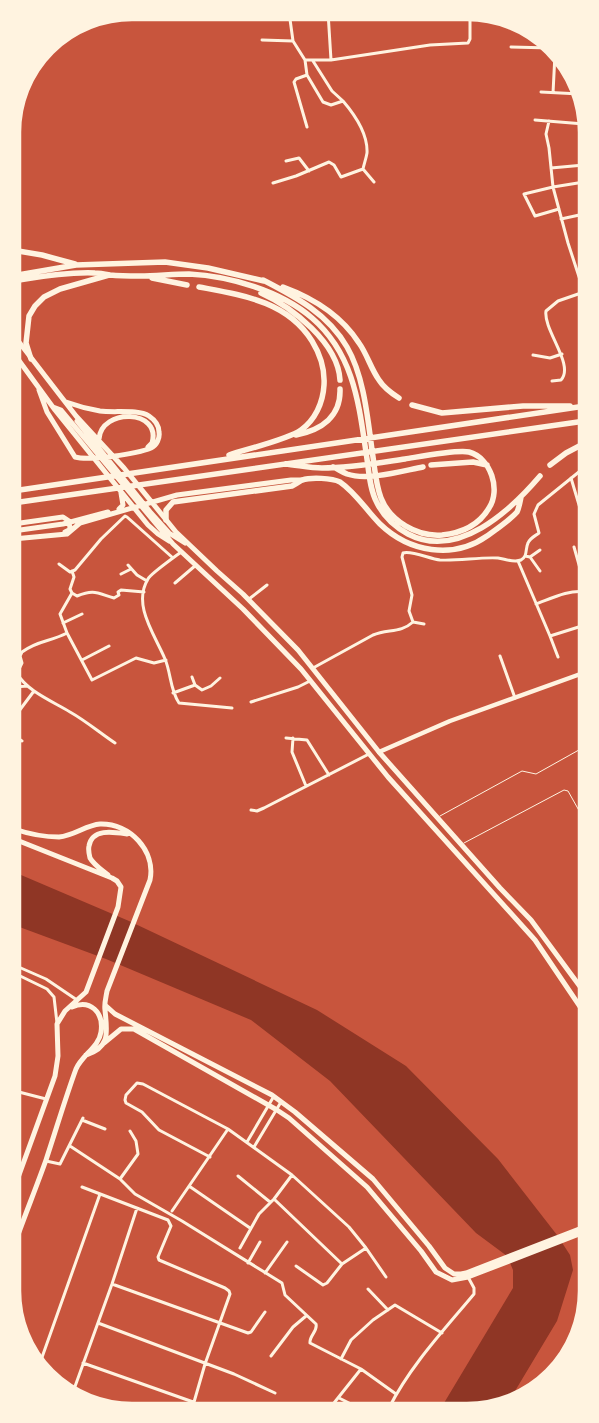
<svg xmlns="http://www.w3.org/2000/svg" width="599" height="1423" font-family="'Sofia Sans Condensed',sans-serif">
<rect width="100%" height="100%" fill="#c8553d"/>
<!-- water -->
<path fill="#8f3625" d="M14,872l115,49 188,89 89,56 92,93 59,76 13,20 3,15 -16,51 -48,80 -11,7h-57l72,-120v-18l-6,-14 -31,-23 -146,-152 -79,-61 -145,-61 -92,-34z"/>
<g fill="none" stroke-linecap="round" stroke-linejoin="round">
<!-- service -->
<path stroke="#fff3e0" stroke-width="1" d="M440,816l82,-45 14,3 50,-28
M464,843l100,-53 4,1 18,32"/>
<!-- minor -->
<path stroke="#fff3e0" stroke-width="3" d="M289,12l4,29 12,19 2,15 -11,4 -2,3 13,45
M328,12l3,48
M449,13l3,4 18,1
M262,40l31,1
M511,47l40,1
M305,60h26l99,-15 38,-2 2,-4v-26
M313,61l19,30 11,10
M307,75l16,27 8,3 12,-4c12,14 25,33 24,52 -1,6 -3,11 -4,16
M541,92l39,2
M553,93l2,-39
M535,120l49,4
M549,121l-3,13 3,14 4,39 15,56 16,49
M286,161l13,-3 10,13
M551,168l33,-3
M363,169l11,13
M273,183l23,-7 33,-14 5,3 7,12 22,-8
M559,209l-24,7 -11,-22 29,-7 31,-5
M561,219l23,-5
M533,355l17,3 12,-4
M552,381l9,-1c14,-15 -18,-50 -15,-69l12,-10 26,-9
M571,478l14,47
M574,547l11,39
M181,552c-5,4 -31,22 -33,27 -16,26 7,56 17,80 6,14 5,31 14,44l53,5
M525,556l5,1 10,-7
M530,557l10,14
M518,561l32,75 35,-11
M59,564l11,8 5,-2 26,-31 24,-23 2,1 46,41
M128,565l9,10 10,6
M72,571l2,6 -4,12 2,4 -12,21 7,19c-17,9 -29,7 -45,19l-2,4 2,7 -5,10c9,18 37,29 53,39 16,9 30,21 45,31
M121,574l10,-5
M175,583l21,-18
M72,593l5,3c17,-7 20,-3 37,2l5,-3 -1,-3 3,-2 23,2
M249,599l18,-14
M536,604c14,-5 34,-15 49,-12
M413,622l-4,-11 3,-16 -10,-38 1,-4c8,-3 27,6 37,7 19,1 39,-3 58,-2 7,1 16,5 23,2 7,-4 4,-11 7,-17 2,-5 7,-7 11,-10l-5,-19 4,-9 47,-38
M413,622l11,2
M63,623l19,-9
M67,633l25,47 44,-22 18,5 12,-3
M550,636l8,21
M500,656l15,42
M82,660l27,-14
M313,668l60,-33c15,-6 28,-2 40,-13
M195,685l7,5 9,-4 9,-8
M13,687l15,-1
M173,693l22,-8 -3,-8
M251,702l47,-15 12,-6
M13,719l21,-28
M13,735l9,6
M286,738l21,2 22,35
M293,738l-1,14 14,34
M251,810l6,1 7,-3 105,-54
M14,965l32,14 31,21
M14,973l33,16 7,8 3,26
M15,1091l31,8
M82,1120l23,9
M247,1142l27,-46
M70,1146l50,33 15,15 47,27 100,62 3,12 31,29c2,7 -7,12 -6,19l51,26 35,25
M254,1147l27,-45
M210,1157l-51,-27 -17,-18 -16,-9 -1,-3 1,-5 11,-12 6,1 85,45 64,46 57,52 17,21 20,29
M46,1161l14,3 23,-46
M238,1176l32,26
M120,1179l18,-25 -2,-13 -6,-10
M189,1186l61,42
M82,1187l86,33 3,6 -13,31 1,3 66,28 4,3 1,3 -25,70 -13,45
M274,1199l68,65
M172,1211l56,-82
M240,1248l19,-34 15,-15 18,-24
M248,1263l12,-21
M296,1266l27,19 4,-2 15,-19 24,-16
M265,1273l22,-31
M112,1284l136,49 3,-1 14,-20
M368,1289l20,21
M98,1323l136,51 41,19
M271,1356l22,-29 13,-11
M341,1359l10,-19 22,-20 22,-15 47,28
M40,1363l60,-169
M83,1363l130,46
M73,1392l39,-108 25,-76
M339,1398l20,10
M330,1408l31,-39
M389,1408c21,-42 55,-78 85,-114v-6l-6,-11
M299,1409l1,-2"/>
<!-- secondary -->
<path stroke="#fff3e0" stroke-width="4.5" d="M379,752l71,-31 136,-49"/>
<!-- primary -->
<path stroke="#fff3e0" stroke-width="5" d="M12,333l64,83 48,52 52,64 41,39 26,23 55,56 81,102 121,136 31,32 56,76
M12,351l43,59 93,115 10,9 11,7
M39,390l8,22 28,45c14,4 62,-3 76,-9 6,-3 9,-10 8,-16 0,-7 -4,-12 -10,-16 -11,-7 -35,-3 -49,-5 -12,-2 -23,-5 -34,-9
M53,407l8,3 112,134 70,65 58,60 87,108 147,163 52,77
M77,421l74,92 18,20 16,10
M99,439c2,-31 63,-30 53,4l-4,4
M119,509l4,-4 -2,-12
M13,524l50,-7 6,4 1,7 -1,2 -4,2
M13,531l50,-7 45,-12
M13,539l54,-5 13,-11 97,-28 114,-15h12
M14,829c15,5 30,8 45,8 15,-1 27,-12 41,-13 30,-1 56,27 50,56l-43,111c-1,6 -3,13 -2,19 2,22 6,37 -19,45
M14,839l98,39 5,3 4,6 -3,20 -32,85 -21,19 -8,13 1,32 -3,20 -40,110
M108,875c-6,-5 -14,-10 -18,-17 -1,-4 -2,-8 -1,-12 3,-18 25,-14 38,-12
M105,1005l10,9 157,81 23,17 78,67 56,67 16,22 9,6h7l5,-1 121,-47
M104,1043l17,-14h13l143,81 12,8 78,69 54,64 15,21 16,8 16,-3 119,-46
M15,1243c10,-28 21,-55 31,-83 10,-30 19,-61 30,-91 6,-14 23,-22 25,-37 3,-20 -11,-33 -29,-25"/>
<!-- motorway -->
<path stroke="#fff3e0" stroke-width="5.5" d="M12,250l30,5 33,9
M12,276l64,-11 89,-3 43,6 56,13
M152,278l35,7
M263,280c33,17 65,34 84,67 18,31 21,76 26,110 2,14 3,28 8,41 9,23 36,39 61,37 19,-2 37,-10 47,-27 12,-18 2,-50 -20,-56 -11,-3 -51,5 -64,7 -27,4 -55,9 -83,9 -12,0 -25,-3 -37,-4
M12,281c27,-4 55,-9 83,-8 5,0 10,1 15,2 10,1 20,1 30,1 16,0 33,-2 49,-2 41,2 92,17 123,44 43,37 47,88 55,141 2,14 3,31 10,44 7,14 18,24 31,31 50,26 102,-23 132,-58
M199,287c43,8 88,14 113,54 8,13 13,28 12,44 -1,18 -9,35 -23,45 -14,10 -55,19 -72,25
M283,287c30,11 58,28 76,56 8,11 12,26 20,37 5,8 12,13 20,18
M261,293c31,14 77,50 79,87
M31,359l-5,-16 3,-27 6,-10 9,-9 16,-8 49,-14
M412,405l30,8 81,-7h47
M296,435c25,-5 45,-18 44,-46
M431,465l42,-3 14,3
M550,465l16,-12 19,-10
M333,467c5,2 9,5 14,7 21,7 55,-3 76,-7
M13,491l572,-85
M13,503l572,-82
M166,520v-10l7,-8 119,-16c4,-2 7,-4 10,-6 9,-3 30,-2 38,2 16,11 26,28 40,42 29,28 73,36 107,12 10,-7 22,-15 30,-24 2,-4 3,-10 4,-15"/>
</g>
<!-- crop -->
<path d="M0 0H599V1423H0ZM132 20H467A112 112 0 0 1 579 132V1291A112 112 0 0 1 467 1403H132A112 112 0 0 1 20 1291V132A112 112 0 0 1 132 20Z" fill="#fff3e0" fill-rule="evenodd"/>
<path fill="none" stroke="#fff3e0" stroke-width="2.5" d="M132 20H467A112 112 0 0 1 579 132V1291A112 112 0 0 1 467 1403H132A112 112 0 0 1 20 1291V132A112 112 0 0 1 132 20Z"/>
</svg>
